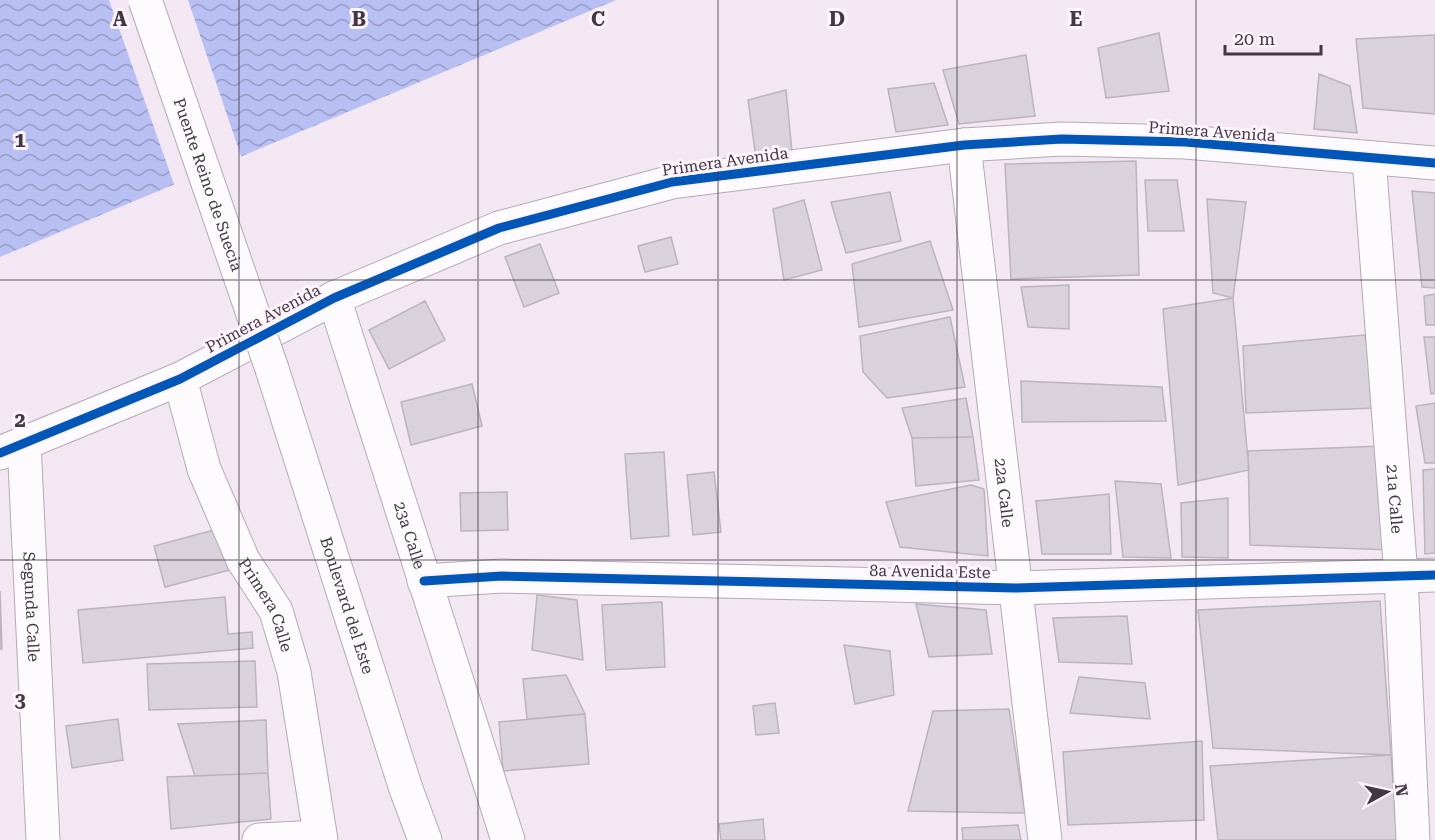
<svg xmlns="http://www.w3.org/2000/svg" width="1435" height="840" font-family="'Roboto Serif',serif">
<defs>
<pattern id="water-waves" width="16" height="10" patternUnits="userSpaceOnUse" patternTransform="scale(1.5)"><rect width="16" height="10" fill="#b8bff3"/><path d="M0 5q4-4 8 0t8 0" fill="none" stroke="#979cc6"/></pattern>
</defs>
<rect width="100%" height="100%" fill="#f4e7f4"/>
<!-- water -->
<path fill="url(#water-waves)" d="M0,0h616l-616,257z"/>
<!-- pier -->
<path fill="#f4e7f4" d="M109,0h79l54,159 -67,28z"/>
<!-- building -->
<path fill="#d9d2dc" stroke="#bbb3bf" stroke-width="1.5" d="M1159,33l10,58 -63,7 -8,-50z
M1435,35v79l-72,-6 -7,-69z
M1026,55l9,61 -76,8 -16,-54z
M1319,74l31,12 7,47 -43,-4z
M934,83l14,42 -52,7 -8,-43z
M786,90l6,62 -36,6 -8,-58z
M1136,161l3,114 -128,4 -6,-115z
M1145,180h32l7,51h-36z
M1412,191l23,2v95l-13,-1z
M890,192l11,49 -55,12 -15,-51z
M1207,199l39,3 -13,96 -20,-5z
M804,200l18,70 -38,10 -11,-71z
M671,237l7,27 -33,8 -7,-26z
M930,241l23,69 -94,17 -7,-63z
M540,244l19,49 -35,14 -19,-50z
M1069,285v44l-41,-2 -7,-40z
M1435,294v31h-9l-2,-29z
M1233,298l16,172 -71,15 -15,-176z
M425,301l20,39 -56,29 -20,-39z
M950,317l15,70 -78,11 -24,-26 -3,-36z
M1365,335l11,73 -130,5 -3,-67z
M1424,337h11v56l-4,1z
M1021,381l141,6 4,34 -144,1z
M472,384l10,42 -71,19 -10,-43z
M966,398l7,39 -61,1 -10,-30z
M1435,403v60h-10l-9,-57z
M973,437l6,43 -63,6 -4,-48z
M1382,446l11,104 -143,-5 -2,-94z
M664,452l5,84 -38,3 -6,-85z
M1435,469v84l-10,1 -2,-84z
M714,472l7,60 -28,3 -6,-60z
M1115,481l46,3 10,74 -48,-1z
M971,485l13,4 4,67 -88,-9 -14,-45z
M507,492l1,38 -47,1 -1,-38z
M1109,494l2,60h-69l-6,-53z
M1228,498v60l-46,-1 -1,-54z
M218,529l12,41 -65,17 -11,-41z
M0,591l2,58h-2z
M537,595l40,5 6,60 -51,-10z
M225,597l3,37 24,-2 1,16 -170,15 -5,-53z
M1380,601l11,154 -178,-7 -15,-138z
M662,602l3,65 -59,3 -4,-65z
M916,604l70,6 6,44 -63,3z
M1127,616l5,48 -73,-2 -6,-44z
M844,645l46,6 4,44 -39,9z
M255,661l2,46 -108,3 -2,-46z
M566,675l19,39 -58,5 -4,-40z
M1079,677l66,6 5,36 -80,-6z
M775,703l4,30 -23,2 -3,-29z
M1009,709l16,104 -117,-2 25,-100z
M585,714l4,50 -86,7 -4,-49z
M118,719l5,41 -51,8 -6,-42z
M266,720l2,53 -73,3 -17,-52z
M1202,741l2,79 -136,5 -5,-73z
M1391,755l6,85h-179l-8,-74z
M268,773l3,46 -100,10 -4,-52z
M763,819l2,21h-44l-2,-16z
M1018,825l3,15h-58l-1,-12z"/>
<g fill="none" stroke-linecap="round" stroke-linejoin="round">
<!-- minor casing -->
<g stroke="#b4aab4" stroke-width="35">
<g id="minor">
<path id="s1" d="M964,145l81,695"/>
<path id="s2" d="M1369,158l32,418 12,264"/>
<path id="s3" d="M334,298l174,542"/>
<path id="s4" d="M180,379l24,90 39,91 33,51 18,61 27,168"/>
<path id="s5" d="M24,443l19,397"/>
<path d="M0,453l180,-74 154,-81 165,-70 173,-46 292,-37 98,-6 123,3 250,21"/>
<path d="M424,581l78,-5 514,12 419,-13"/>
<path d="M259,840l61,-3"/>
</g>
</g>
<!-- major casing -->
<g stroke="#b4aab4" stroke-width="35">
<g id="major">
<path id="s6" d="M272,369l134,420 19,51"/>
</g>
</g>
<!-- minor -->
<use href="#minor" stroke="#fdfbfd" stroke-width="33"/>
<!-- major -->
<use href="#major" stroke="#fdfbfd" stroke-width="33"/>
<!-- major-bridge casing -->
<g stroke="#b4aab4" stroke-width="35" stroke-linecap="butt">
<g id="major-bridge">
<path id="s7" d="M145,0l127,369"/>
</g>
</g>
<!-- major-bridge -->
<use href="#major-bridge" stroke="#fdfbfd" stroke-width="33"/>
<!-- cycleway casing -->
<g stroke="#fef4fe" stroke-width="13">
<path id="cycleway" d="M0,453l180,-74 154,-81 165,-70 173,-46 292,-37 98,-6 123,3 250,21
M424,581l78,-5 514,12 419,-13"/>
</g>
<!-- cycleway -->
<use href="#cycleway" stroke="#0057b8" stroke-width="9"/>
</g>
<!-- grid -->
<path fill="none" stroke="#413841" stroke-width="1.5" stroke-opacity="0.55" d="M239,0v840M478,0v840M718,0v840M957,0v840M1196,0v840M0,280h1435M0,560h1435"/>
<g text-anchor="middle" stroke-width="6" stroke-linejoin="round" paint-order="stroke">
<!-- street labels -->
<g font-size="16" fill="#413841" stroke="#fef4fe">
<text transform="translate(1212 131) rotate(4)" y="6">Primera Avenida</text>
<text transform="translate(725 161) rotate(-8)" y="6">Primera Avenida</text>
<text dy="6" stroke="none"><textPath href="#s7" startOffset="195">Puente Reino de Suecia</textPath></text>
<text transform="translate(263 318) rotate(-28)" y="6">Primera Avenida</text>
<text dy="6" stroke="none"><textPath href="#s1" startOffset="350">22a Calle</textPath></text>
<text dy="6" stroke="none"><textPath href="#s2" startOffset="342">21a Calle</textPath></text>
<text dy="6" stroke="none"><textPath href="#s3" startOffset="249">23a Calle</textPath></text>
<text transform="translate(930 571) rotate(1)" y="6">8a Avenida Este</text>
<text dy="6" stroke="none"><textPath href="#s4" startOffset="243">Primera Calle</textPath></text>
<text dy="6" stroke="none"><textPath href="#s6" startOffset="248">Boulevard del Este</textPath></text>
<text dy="6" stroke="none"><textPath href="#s5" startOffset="164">Segunda Calle</textPath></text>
</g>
</g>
<g font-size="20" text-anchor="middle" font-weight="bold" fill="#413841" stroke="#fef4fe" stroke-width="6" stroke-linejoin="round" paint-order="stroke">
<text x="120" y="26">A</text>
<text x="359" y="26">B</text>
<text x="598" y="26">C</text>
<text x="837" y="26">D</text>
<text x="1076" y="26">E</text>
<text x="20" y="147">1</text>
<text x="20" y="427">2</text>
<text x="20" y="707">3</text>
</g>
<!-- north arrow -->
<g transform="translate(1387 792) rotate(82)" stroke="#fef4fe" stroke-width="4.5" paint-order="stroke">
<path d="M0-4.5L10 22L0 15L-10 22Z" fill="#413841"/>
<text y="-9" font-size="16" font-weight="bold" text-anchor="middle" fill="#413841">N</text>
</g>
<!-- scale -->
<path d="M1225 45v9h96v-9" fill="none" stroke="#413841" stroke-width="3"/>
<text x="1234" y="45" font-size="18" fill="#413841" stroke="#fef4fe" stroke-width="4.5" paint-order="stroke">20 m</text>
</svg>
